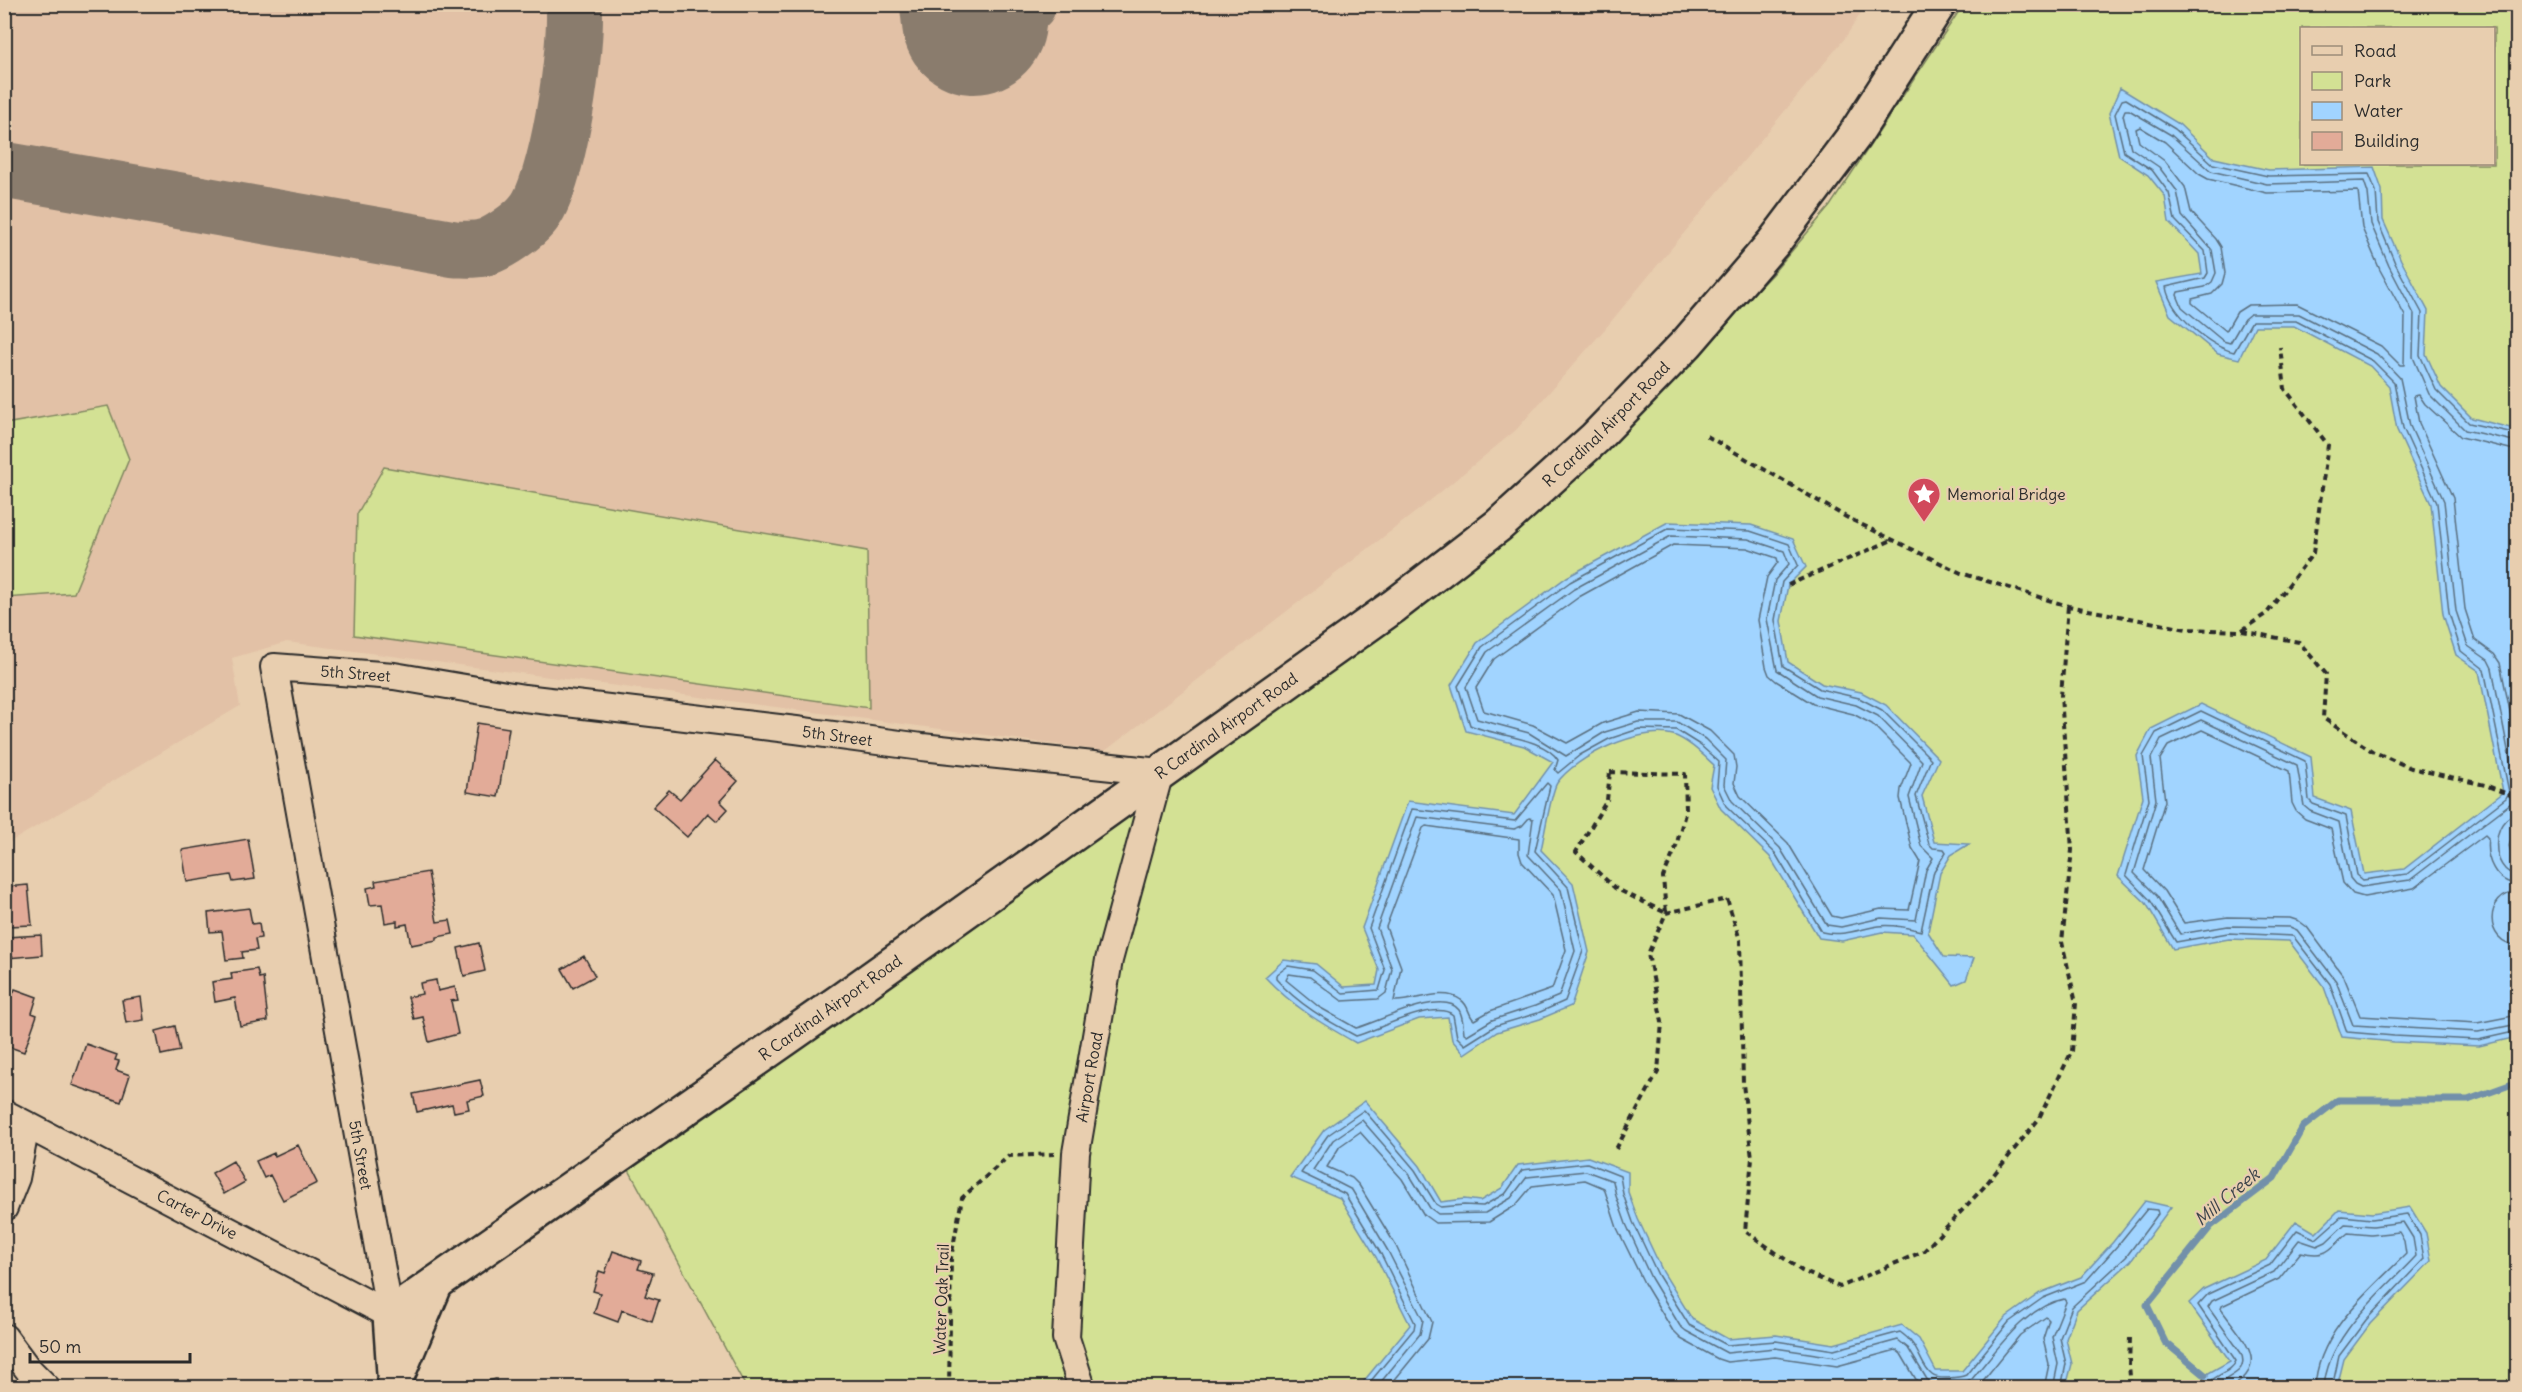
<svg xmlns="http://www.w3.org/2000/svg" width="2522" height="1392" font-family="Delius,sans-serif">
<rect width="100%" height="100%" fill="#e8ceaf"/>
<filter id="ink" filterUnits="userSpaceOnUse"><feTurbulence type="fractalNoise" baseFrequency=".0167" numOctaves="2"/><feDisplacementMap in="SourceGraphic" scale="12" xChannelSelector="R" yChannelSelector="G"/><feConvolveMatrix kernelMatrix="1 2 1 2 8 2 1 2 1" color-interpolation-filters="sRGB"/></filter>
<g filter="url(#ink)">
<!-- built -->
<path fill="#e2c1a6" d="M4,5h1862l-21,33 -241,292 -88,100 -95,78 -316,243 -818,-109 -55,16 8,48 -235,139z"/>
<!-- green -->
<path fill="#d3e194" stroke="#7f8660" stroke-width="1.5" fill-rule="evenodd" d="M1963,5h554v1382h-1771l-118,-219 1004,-748 141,-147 57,-67zM2302,28h192v136h-192z
M108,406l21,53 -55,134 -69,5v-174z
M384,467l483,84 2,157 -515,-73 3,-121z"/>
<!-- water -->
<path fill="#a1d4ff" stroke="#7290aa" stroke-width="1.5" d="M2120,88l59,36 35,34 55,12 105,-3 8,23 1,30 18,40 27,51 -2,43 15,33 31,31 42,11 3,-2 1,392 -9,27 8,23 -3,51 4,13 -1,104 -38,9 -85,-4 -52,-5 -18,-50 -35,-46 -60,-2 -56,10 -27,-46 -28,-27 25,-79 -6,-41 14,-27 50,-25 110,53 4,41 36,13 13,63 40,-5 99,-77 -24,-121 -23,-16 -13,-41 -12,-110 -34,-74 -8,-44 -19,-20 -76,-40h-39l-16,33 -21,-5 -48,-39 -14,-33 46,-8 -3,-20 -30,-32 -4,-26 -17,-21 -29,-19 -10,-43z
M1668,522l83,3 42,14 13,28 -18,18 -7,36 7,41 34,22 39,8 25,13 53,54 -17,37 12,46 35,2 -18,11 -11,18 -12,59 16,25 30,1 -8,22 -12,5 -41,-51 -31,-2 -40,9 -23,-3 -49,-81 -49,-48 -11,-22 4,-22c-11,-10 -26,-25 -41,-30 -33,-9 -97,21 -116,48 -6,9 -13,54 -16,67l32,33 16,69 -18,54 -31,13 -43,13 -33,22 -12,-14 -4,-23 -29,2 -63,24c-34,-19 -64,-37 -91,-66l19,-17 32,4 28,23 32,-2 3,-15 -17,-42 46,-127 106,14 39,-53 -29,-16 -58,-15 -15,-46 26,-42 90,-66z
M1365,1101l55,65 21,36 23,-3 16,2 22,-13 16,-23 70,-8 40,15v20l10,27 25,53 29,47 36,20 48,-4 58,9 68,-19 17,14 17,32h26l43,-53 35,-25 41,-16 32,-35 32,-41 26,6 -40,54 -54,49 -11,29 6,25 -6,23h-716l13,-5 47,-57 -34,-68 -36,-59 -50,-21 34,-47z
M2410,1207l16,26 5,28 -61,63 -26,35 -7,28h-137l5,-12 25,-14 -41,-58 15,-14 62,-29 30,-39 20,12 23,-23 33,3z"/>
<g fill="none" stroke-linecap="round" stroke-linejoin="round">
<!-- shore -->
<path stroke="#5a6f80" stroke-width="1.5" d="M2140,127l25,15 34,32 9,5 59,14 91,-2 4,37 18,42 25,46 -1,49h-4l-19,-19 -84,-42 -49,1 -11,7 -11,19 -34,-28v-4l20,-5 10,-10 3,-11 -4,-26 -5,-8 -25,-27 -6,-25 -19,-25 -27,-20 -3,-13z
M2518,434l-49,-11 -33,-33 -16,-35 2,-42 -27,-50 -17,-41 -2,-31 -7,-17 -101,2 -55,-12 -38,-35 -49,-30 -4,1 -7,14 9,38 28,18 17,23 6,27 30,31 3,22 -3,5 -39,9c4,26 43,59 68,65l18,-31h44l77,40 21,21 9,46 34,75 12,110 12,38 23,18 25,123 -3,6 -99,76 -44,6 -6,-5 -11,-59 -33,-12 -4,-4 -4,-39 -104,-50 -45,22 -13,23 6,43 -23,76 24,25 26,42 52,-9 65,3 37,48 17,48 47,4 84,4 40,-9
M2518,442l-53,-12 -36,-36 -16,-37 1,-43 -25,-48 -18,-42 -3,-31 -4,-12 -97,3 -56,-13 -40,-36 -42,-25h-4l-2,5 8,33 28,19 18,24 5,25 30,34 4,23 -4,9 -7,5 -27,5 -1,3 5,12 41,34 7,2 14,-24 6,-5h49l78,40 23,24 10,48 34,75 12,110 12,35 20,14 4,8 24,123 -5,12 -101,77 -49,7 -6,-3 -5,-6 -11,-56 -29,-11 -6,-5 -7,-41 -96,-45 -40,19 -10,19 5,42 -22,73 23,23 23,38 48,-8 62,1 7,3 39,51 17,44 125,7 40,-8
M2518,451l-57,-14 -36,-33 -6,-9 -5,1 5,27 34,75 12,111 10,31 19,14 6,9 18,87
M1669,528l81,3 39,13 9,21 -16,17 -7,38 8,46 37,23 39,9 23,12 49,49 -15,37 13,48 4,4 11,1 2,3 -12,19 -13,60c-12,-3 -28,-7 -42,-5 -20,3 -36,11 -57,6l-47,-79 -49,-47 -9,-20 2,-24 -19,-17 -24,-15 -37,-1 -30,10 -29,16 -22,18 -3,-3 3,-10c-14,-23 -65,-24 -88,-35l-12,-39 24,-39 88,-65z
M1671,536l77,3 36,12 5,13 -14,16 -8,39 10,51 40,26 39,9 22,11 44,45 -13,36 12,49 12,12 -7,12 -10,50 -35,-2 -40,9 -14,-2 -47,-77 -48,-47 -8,-16 2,-25 -21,-21 -28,-17h-39l-33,10 -39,24 -37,-23 -52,-14 -11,-32 21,-35 87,-63z
M1673,545l74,3 30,10 1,4 -11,15 -9,43 8,47 3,8 7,6 37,23 40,10 19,10 39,39 -10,26 -1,9 12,50 8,13 -11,49 -28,-1 -40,9 -9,-2 -44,-73 -48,-47 -6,-13 2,-16 -2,-12 -24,-24 -31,-17 -40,-2 -36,11 -36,20 -34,-18 -49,-14 -8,-23 18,-29 85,-62z
M1547,783l3,3 -15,65 33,36 15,64 -18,50 -27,12 -43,13 -30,19 -8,-8 -4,-22c-18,-16 -77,16 -97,21 -30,-16 -58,-32 -80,-57v-4l12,-9 25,4 30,23 36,-3 6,-20 -16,-42 43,-119 103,12z
M2518,814c-28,2 -29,59 0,61
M1417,817l97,12 8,-3 7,-8 4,1 -5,36 33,35 14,61 -16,45 -24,10 -43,14 -25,15 -3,-2c-1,-8 -1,-17 -5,-23 -16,-22 -83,13 -103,18l-37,-21 -33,-27 3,-6 21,3 32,24 36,-2 8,-6 6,-24 -15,-41z
M1426,826l93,13v14l3,9 31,33 13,55 -14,39 -62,22 -16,9c-6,-5 -5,-15 -13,-20 -18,-14 -50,3 -67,1l7,-34 -15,-40 37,-99z
M2518,884c-23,-1 -33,-26 -30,-46l-3,-3 -71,53 -50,9 -11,-3 -10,-11 -12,-54 -26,-10 -9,-8 -4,-8 -3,-32 -87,-41 -34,16 -8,13 5,42 -21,69 20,21 20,32 44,-6 62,1 9,3 8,6 37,50 16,39 117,7 41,-8
M2518,892c-34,1 -35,52 0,53
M1365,1388l49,-59 1,-6 -34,-69 -36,-60 -44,-21 27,-38 36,-25 51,60 21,34 5,3 23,-2 19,1 23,-13 16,-23 65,-7 33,13 3,18 10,28 25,53 31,50 38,20 49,-4 58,9 66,-18c21,14 19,33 32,43 6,5 27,3 34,0l43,-53 34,-24 43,-17 31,-35 30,-37 10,1 1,4 -32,43 -54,50 -12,31 6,26 -5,24
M1376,1388l44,-54 3,-14 -35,-69 -36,-61 -39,-20 20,-30 29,-20 47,54 21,34 8,6 47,-1 26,-15 16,-21 59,-6 27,10 3,15 10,28 25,54 29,48 6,5 41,22 48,-5 61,9 62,-17 10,8 20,33c11,6 34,6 44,-2 24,-28 54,-73 92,-80l2,3 -14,35 6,27 -5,24
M1388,1388l40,-49 4,-17 -36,-76 -37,-61 -7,-7 -25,-11 13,-21 20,-14 42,47 22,36 11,8 54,-1 27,-17 16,-19 53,-6 19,8 13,40 27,55 29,48 8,8 37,20 9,3 48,-5 62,9 59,-16 5,4 20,34
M1977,1388l43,-53 26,-18 3,3 -6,19 6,25 -5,24
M2206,1388c6,-14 25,-14 30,-27l-38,-56 10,-11 62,-29 27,-35 19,9 26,-23 30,3 35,-5 13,21 4,24 -58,61 -27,36 -7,32
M2215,1388c10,-13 35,-14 26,-35l-33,-46 4,-6 62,-29 25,-32 18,6 9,-4 19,-18 28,2 30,-4 10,16 3,18c-34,37 -89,79 -92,132
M2230,1388c43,-24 11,-50 -9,-79l1,-3 57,-27 22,-27c27,7 29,-4 47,-19l23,2 28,-3 5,9 2,13c-36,36 -89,78 -91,134"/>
<!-- stream -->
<path stroke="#7290aa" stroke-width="7" d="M2205,1375l-40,-33 -18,-37 64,-79 63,-48 29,-51 35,-27h130l50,-18"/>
<!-- taxiway -->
<path stroke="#8a7c6d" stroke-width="57" d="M973,11l55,-7
M4,170l451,79c9,0 19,1 27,-1 15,-3 41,-22 50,-33 26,-28 46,-171 42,-211"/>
<!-- runway -->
<path stroke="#8a7c6d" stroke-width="144" d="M972,4l2,18"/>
</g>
<!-- building -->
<path fill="#e2ab98" stroke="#2b2b2b" stroke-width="1.5" d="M477,723l32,5 -11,69 -31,-5z
M715,760l23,21 -18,20 8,8 -11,12 -9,-8 -21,24 -34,-30 16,-17 11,9z
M248,839l7,40 -22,3 -2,-7 -44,7 -5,-32z
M428,872l9,50 13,-2 3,14 -16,3v3l-26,5 -4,-21 -10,2v-5l-12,2 -3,-19 -12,1 -3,-17 9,-2 -1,-5z
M28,885l4,40 -24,1 -3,-39z
M249,908l3,16 7,-1 2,15 -6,1 2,11 -15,2 1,6 -17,2 -4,-29 -12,1 -2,-19z
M41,935l1,20 -35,3 -1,-21z
M479,943l6,28 -21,5 -6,-28z
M584,956l11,20 -22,12 -11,-19z
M257,969l2,9 4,-1 5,44 -28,5 -5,-28 -20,4 -3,-20 20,-3 -1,-6z
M436,980l2,11 17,-4 3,13 -7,1 7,33 -29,8 -6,-25 -9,2 -6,-22 14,-3 -2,-11z
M15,989l22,8 -5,16 5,2 -13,37 -20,-7v-53l9,2z
M141,997l3,23 -18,3 -4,-23z
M175,1026l5,25 -19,4 -5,-24z
M86,1044l31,11 -2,5 4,1 -3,9 14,5 -9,27 -49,-17z
M480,1080l4,16 -17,4 2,9 -15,3 -2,-8 -35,8 -4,-18z
M298,1145l19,38 -34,17 -13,-25 -6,3 -8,-17 18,-8 1,3z
M233,1161l12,21 -21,12 -12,-21z
M613,1251l28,10 -3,8 15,4 -8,23 14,4 -7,21 -30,-11 -4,12 -24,-9 6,-20 -7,-2 6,-20 6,2z
M496,1379l2,9h-35z"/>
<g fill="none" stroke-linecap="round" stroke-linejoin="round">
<!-- minor casing -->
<g stroke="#2b2b2b" stroke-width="30">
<g id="minor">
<path id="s1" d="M4,1113l386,202"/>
<path d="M4,1208l12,-30 10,-53"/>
<path id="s2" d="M390,1315l-116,-648 120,9 130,22 272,32 126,17 238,25 -51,188 -33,193 -10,185 16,50"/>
<path d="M4,1337l23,31 20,20"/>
</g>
</g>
<!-- major casing -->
<g stroke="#2b2b2b" stroke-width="38">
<g id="major">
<path d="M398,1374l38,-91"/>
<path id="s3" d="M395,1388l-5,-73 454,-317 550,-392 105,-81 96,-87 92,-95 87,-101 80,-106 85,-132"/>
</g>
</g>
<!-- path -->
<path stroke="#2b2b2b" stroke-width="4" stroke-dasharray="6 4.5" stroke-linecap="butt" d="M1707,436l139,81 115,56 107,33 118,23 55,2 26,-18 46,-60 15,-108 -43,-56 -5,-42
M1788,585l104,-45
M2242,631l57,11 27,32 -3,44 49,33 39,17 74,17 33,13
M1610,772l75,2 1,36 -11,40 -12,27 3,36 -51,-25 -39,-36 31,-52z
M1616,1149l42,-77 4,-50 -14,-68 18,-41 61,-14 13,41 3,144 9,74 -7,73 57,40 38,16 84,-36 59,-63 55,-68 34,-69 4,-48 -14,-61 10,-92 -11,-154 7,-90
M2130,1338l-1,27 2,23
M949,1388l2,-130 11,-60 47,-42 45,-2"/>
<!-- minor -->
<use href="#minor" stroke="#e8ceaf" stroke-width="26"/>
<!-- major -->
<use href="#major" stroke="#e8ceaf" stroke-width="33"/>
</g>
</g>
<!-- icons -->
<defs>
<g id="sight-pin" transform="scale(1.725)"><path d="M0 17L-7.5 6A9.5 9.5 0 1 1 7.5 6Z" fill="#d1495b" stroke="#e8ceaf"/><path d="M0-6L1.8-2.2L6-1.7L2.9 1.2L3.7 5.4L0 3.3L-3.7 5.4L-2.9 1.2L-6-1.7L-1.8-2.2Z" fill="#fff"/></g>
</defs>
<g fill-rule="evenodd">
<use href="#sight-pin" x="1924" y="494"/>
</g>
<g text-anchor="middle" stroke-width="4.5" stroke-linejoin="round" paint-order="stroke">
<!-- street labels -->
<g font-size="16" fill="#2b2b2b" stroke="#e8ceaf">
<text dy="6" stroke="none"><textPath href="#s3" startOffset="1582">R Cardinal Airport Road</textPath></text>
<text dy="6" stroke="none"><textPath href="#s2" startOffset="740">5th Street</textPath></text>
<text dy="6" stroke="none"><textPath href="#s3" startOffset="1096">R Cardinal Airport Road</textPath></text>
<text dy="6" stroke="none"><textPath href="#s2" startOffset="1226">5th Street</textPath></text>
<text dy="6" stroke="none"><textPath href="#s3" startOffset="610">R Cardinal Airport Road</textPath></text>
<text transform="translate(1089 1077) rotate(-80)" y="6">Airport Road</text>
<text transform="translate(361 1155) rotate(80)" y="6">5th Street</text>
<text dy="6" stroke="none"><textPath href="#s1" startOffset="218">Carter Drive</textPath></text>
<text transform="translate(941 1299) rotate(-88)" y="6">Water Oak Trail</text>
</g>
<!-- poi labels -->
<g font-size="16" fill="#2b2b2b" stroke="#e8ceaf" text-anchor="start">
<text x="1947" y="500">Memorial Bridge</text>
</g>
<!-- water labels -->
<g font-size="18" font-style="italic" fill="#3d444b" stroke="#e8ceaf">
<text transform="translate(2227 1197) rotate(-40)" y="6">Mill Creek</text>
</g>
</g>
<!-- margin -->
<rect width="2522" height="1392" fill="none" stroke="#e8ceaf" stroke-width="24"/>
<rect x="12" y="12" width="2498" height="1368" fill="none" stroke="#2b2b2b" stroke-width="2" filter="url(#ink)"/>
<!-- legend -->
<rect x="2300" y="27" width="195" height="138" fill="#e8ceaf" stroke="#9c8d7a" stroke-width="1.5"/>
<rect x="2312" y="46" width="30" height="9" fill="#e8ceaf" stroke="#9c8d7a" stroke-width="1.5"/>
<text x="2354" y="57" font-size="18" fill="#2b2b2b">Road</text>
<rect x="2312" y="72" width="30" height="18" fill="#d3e194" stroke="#9c8d7a" stroke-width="1.5"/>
<text x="2354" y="87" font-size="18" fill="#2b2b2b">Park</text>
<rect x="2312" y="102" width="30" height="18" fill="#a1d4ff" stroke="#9c8d7a" stroke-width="1.5"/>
<text x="2354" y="117" font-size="18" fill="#2b2b2b">Water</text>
<rect x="2312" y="132" width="30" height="18" fill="#e2ab98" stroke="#9c8d7a" stroke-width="1.5"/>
<text x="2354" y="147" font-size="18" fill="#2b2b2b">Building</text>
<!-- scale -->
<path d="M30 1353v9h160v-9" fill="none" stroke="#2b2b2b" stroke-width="3"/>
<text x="39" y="1353" font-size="18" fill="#2b2b2b" stroke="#e8ceaf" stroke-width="4.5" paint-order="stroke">50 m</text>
</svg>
